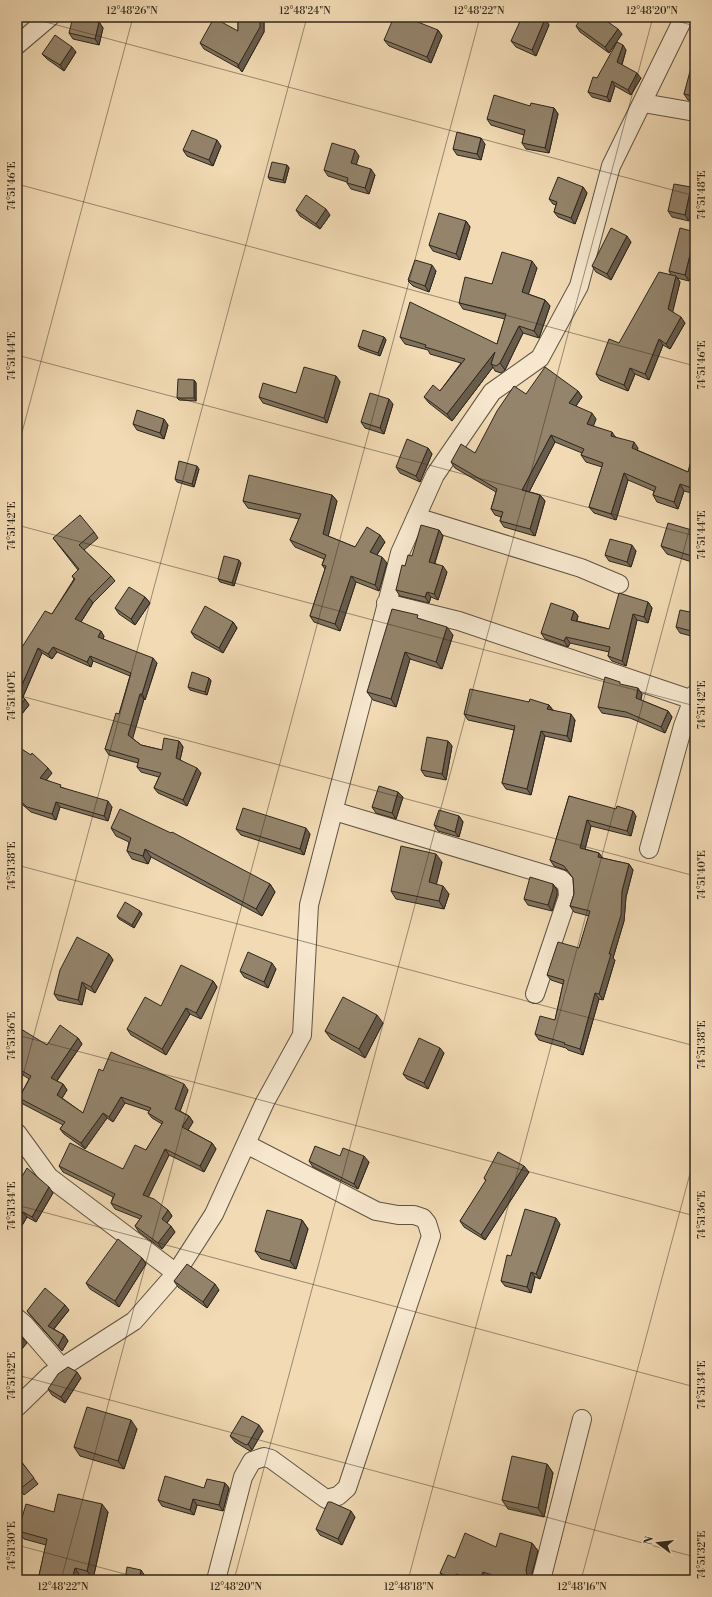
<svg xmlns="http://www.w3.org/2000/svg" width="712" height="1597" font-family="'Libre Bodoni',serif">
<rect width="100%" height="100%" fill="#f1dab4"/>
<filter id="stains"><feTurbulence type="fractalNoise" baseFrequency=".005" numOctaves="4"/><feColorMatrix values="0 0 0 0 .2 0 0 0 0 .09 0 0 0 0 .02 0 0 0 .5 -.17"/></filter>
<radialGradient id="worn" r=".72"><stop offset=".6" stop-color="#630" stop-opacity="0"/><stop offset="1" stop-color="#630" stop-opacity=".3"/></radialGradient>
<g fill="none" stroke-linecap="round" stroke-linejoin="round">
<!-- street casing -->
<g stroke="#605343" stroke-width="20">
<path id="street" d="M17,45l33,-28
M643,103l52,9
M416,517l165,51 38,16
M386,603l73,18 234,79
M334,811l227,68 6,6 1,11 -33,98
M649,849l34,-123 12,-32
M17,1133l32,44 127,96
M17,1318l7,6 38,44
M17,1407l33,-32 84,-54 42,-48 38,-59 51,-112 37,-67 7,-130 91,-352 35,-78 57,-83 48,-34 39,-72 32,-120 73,-149
M216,1580l27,-103 9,-16 12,-4 7,2 55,40 12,-3 9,-8 84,-252 -4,-13 -4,-5 -9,-3h-16l-22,-4 -130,-67
M541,1580l41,-161"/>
</g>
<!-- street -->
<use href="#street" stroke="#f6e7ce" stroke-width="18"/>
</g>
<!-- wall -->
<path fill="#7f725d" stroke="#2f261d" d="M238,17h26v15l-22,40 -2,-3 -36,-20 -4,-6 38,-12z
M545,19l4,6 -13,31 -20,-9 -5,-6z
M99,22l4,6 -4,17 -26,-6 -4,-6z
M576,26l46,8 -13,19 -29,-21z
M438,30l4,6 -11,27 -42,-17 -5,-6z
M626,50l-4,15 19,13 -10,17 -16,-9 -5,16 -18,-5 -4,-5 9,-14z
M76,52l-12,19 -17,-12 -5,-5z
M695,61v40l-7,-1 -4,-6z
M530,106l24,2 4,6 -9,39 -23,-4 -4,-6 2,-8 -33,-10 -4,-6z
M485,144l-4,16 -24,-5 -4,-6z
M221,146l-8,20 -26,-10 -4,-6z
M359,156l-3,8 19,11 -6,19 -18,-5 -4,-6v-1l-19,-6 -4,-6z
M287,165l2,3 -4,15 -15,-3 -2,-3z
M583,187l4,6 -12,31 -17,-7 -4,-5 2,-7 -3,-1 -4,-5z
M691,187l4,6 -6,28 -17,-4 -4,-6z
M296,210l34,5 -10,14 -20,-13z
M466,221l4,6 -10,33 -27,-9 -4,-6z
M695,232v24l-6,25 -12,-3 3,4 -8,30 13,11 -15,26 -7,-4 -14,35 -14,-6 -7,17 -28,-11 -4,-6 75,-99 -2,-4z
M631,242l-20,38 -15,-8 -4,-6z
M537,268l-9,26 17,6 5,6 -11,32 -16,-5 -18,37 -4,3 -6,-2 -2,-4 -41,54 -23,-18 -5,-6 16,-6 21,-28 -31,-9 -2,-4 -23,-6 -5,-7 97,7 8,-25 -42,-10 -4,-6 33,-19z
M436,271l-7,21 -16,-6 -5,-5z
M384,337l2,3 -6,16 -20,-7 -2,-3z
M336,376l4,6 -13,41 -64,-20 -4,-6 37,-4z
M194,380l2,3v18l-17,-1 -2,-2z
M578,391l4,6 -6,9 20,13 -3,7 45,22 -1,2 51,22 5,-7 2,-8v37l-11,-3 -6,18 -21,-7 -4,-7 1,-4 -26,-11 -12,40 -22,-7 -5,-6 13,-40 -16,-5 -5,-7 1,-2 -27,-11 -26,50 11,3 5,6 -10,35 -31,-9 -4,-6 1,-4 -6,-2 -4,-6 5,-17 -41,-24 -4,-6 24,-9 51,-59z
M393,404l-9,30 -19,-6 -4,-6z
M133,424l35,1 -4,14 -27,-9z
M428,448l4,6 -12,28 -20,-9 -4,-6z
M199,469l-5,18 -17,-5 -2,-3z
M332,495l5,6 -9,35 27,11 30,-5 -8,13 10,8 -8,28 -23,-9 -16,49 -26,-9 -4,-6 15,-47 -3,-4 2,-6 -29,-12 -5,-7 9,-21 -51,-11 -5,-7z
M439,530l4,6 -8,27 12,9 -9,28 -7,-3 -2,6 -29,-7 -4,-6 9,-24 7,-10z
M695,531v32l-28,-9 -6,-8z
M94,532l4,6 -14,12 27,26 4,5 -22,22 -12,19 23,14 -1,3 54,24 -12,37 -1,-1 -12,39 9,7 21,5 17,-9 4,6 -3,13 21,13 -14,33 -29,-13 -4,-5 5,-11 -18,-5 -4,-5 1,-4 -29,-8 -4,-6 14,-35 11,-38 -37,-15 -2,6 -34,-15 -5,7 -10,-6 -19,44 6,8 -12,15v-65l35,-41 22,-35 -2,-3 6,-6 -25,-32z
M636,551l-5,16 -22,-6 -4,-6z
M241,563l-7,23 -14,-4 -2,-3z
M145,597l5,6 -15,22 -16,-11 -4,-6z
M648,602l4,6 -4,15 -11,-3 -11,46 -14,-5 -4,-5 1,-4 -39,-9 -2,4 -23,-8 -4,-6 33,-22 4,5 -1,5 32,8z
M695,613v24l-15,-4 -4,-6z
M420,619l33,16 -11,34 -32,-10 -14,48 -23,-7 -6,-8z
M233,622l4,6 -14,25 -28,-15 -4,-6z
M209,678l2,3 -4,14 -17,-5 -2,-3z
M622,685l20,9 -1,6 27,11 4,6 -7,16 -35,-15 -28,-5 -4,-6z
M529,702l20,3 4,5 22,10 -4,22 -26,-6 -14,59 -25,-6 -4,-6 12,-53 -46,-10 -4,-6z
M448,741l4,5 -6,34 -21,-4 -4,-6z
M17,746l35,27 -6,7 17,8 49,19 -4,14 -48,-14 -4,13 -25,-8 -14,-12z
M569,796l67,20 -5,20 -40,-10 -6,23 14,4 3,5 27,6 4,6 -7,27 -2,24 -11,37 2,2 -12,40 -4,-1 -16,56 -15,-5 -2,-2 -27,-8 -4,-6 20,-14 8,-36 -12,-4 -4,-5 32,-27 10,-32 -15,-4 -4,-6 4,-12 -1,-16 -5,-7 -14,-5 -4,-6z
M403,797l-7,22 -20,-6 -4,-6z
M459,816l4,6 -4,15 -21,-6 -4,-6z
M111,828l159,56 5,8 -13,24 -111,-59 -3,7 -16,-5 -5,-8 2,-9 -13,-6z
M236,829l74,5 -6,21 -63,-20z
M442,862l-6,22 13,10 -5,15 -48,-10 -5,-8z
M553,884l4,6v5l-5,16 -24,-6 -4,-6z
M140,911l2,3 -8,14 -15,-9 -2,-3z
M109,954l4,6 -18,33 -9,-5 -4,17 -24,-5 -4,-6z
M276,969l-8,19 -24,-11 -4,-6z
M213,981l4,6 -16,32 -11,-5 -24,41 -35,-20 -4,-6 34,-23z
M383,1023l-18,35 -34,-19 -6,-8z
M17,1035l30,10 31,-7 4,6 -25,37 6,3 4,6 -5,8 21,15 20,-42 85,19 -8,21 9,5 4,6 -5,8 24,13 4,6 -12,23 -35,-17 -21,42 20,13 4,6 -5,7 8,9 -13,17 -23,-17 -4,-6 5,-7 -25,-10 -4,-6 2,-6 -50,-25 -4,-6 64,3 23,-19 16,-26 -10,-6 -4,-5 1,-2 -24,-8 -12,19 -6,-4 -22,31 -21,-15 -4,-5 3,-4 -40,-21 -4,-6 10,-19 -12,-8z
M444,1053l-16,36 -21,-10 -4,-5z
M309,1161l60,1 -11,27 -45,-22z
M529,1172l-44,68 -21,-13 -4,-6 26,-40 -2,-3z
M17,1185l36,8 -17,29 -9,-5 -10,17z
M302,1220l6,9 -12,40 -35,-10 -6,-8z
M560,1224l-20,55 -5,-2 -4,16 -26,-7 -4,-5z
M142,1258l4,6 -27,43 -29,-18 -4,-6z
M174,1281l45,9 -12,18 -29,-21z
M69,1310l-15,19 10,6 4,6 -6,10 -31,-35 -4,-5z
M81,1378l-16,25 -13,-8 -4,-6z
M137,1429l-13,40 -44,-13 -6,-9z
M263,1431l-11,19 -2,1 -15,-9 -5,-6z
M17,1456l21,28 -14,11 -7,-9z
M547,1464l6,9 -9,44 -36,-8 -6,-9z
M225,1483l4,5 -6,23 -26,-6 -3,10 -32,-9 -4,-6z
M54,1512h54l-15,67 -13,-3 -1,4h-41l8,-35 -22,-6 -6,-8z
M355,1517l-13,28 -22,-10 -4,-6z
M532,1543l6,8 -7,26v3h-86l-5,-7 15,-15 41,-11z"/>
<!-- shaded-wall -->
<path fill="#685c4c" stroke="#2f261d" d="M260,17h4v15l-22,40 -4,-6z
M545,19l4,6 -13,31 -4,-6z
M99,22l4,6 -4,17 -4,-6z
M618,29l4,5 -13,19 -4,-6z
M438,30l4,6 -11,27 -4,-6z
M623,45l3,5 -5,17 -4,-5z
M72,47l4,5 -12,19 -4,-6z
M637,73l4,5 -10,17 -3,-5z
M612,81l3,5 -5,16 -3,-5z
M554,108l4,6 -9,39 -4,-5z
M481,138l4,6 -4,16 -4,-6z
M217,140l4,6 -8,20 -4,-6z
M355,150l4,6 -4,13 -4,-6z
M287,165l2,3 -4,15 -2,-3z
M371,169l4,6 -6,19 -4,-6z
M583,187l4,6 -12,31 -4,-6z
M691,187l4,6 -6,28 -4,-6z
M326,209l4,6 -10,14 -4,-5z
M466,221l4,6 -10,33 -4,-6z
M695,234v22l-6,25 -4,-6z
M627,236l4,6 -20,38 -4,-6z
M532,261l5,7 -10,31 -5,-7z
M432,265l4,6 -7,21 -4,-6z
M676,276l4,6 -8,33 -4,-6z
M545,300l5,6 -11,32 -5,-7z
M681,317l4,6 -15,26 -4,-5z
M519,326l4,7 -18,37 -5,-7z
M384,337l2,3 -6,16 -2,-3z
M659,339l4,6 -14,35 -4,-6z
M495,352l-4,12 2,3 -41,54 -5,-7z
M630,368l5,6 -7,17 -4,-6z
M336,376l4,6 -13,41 -3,-5z
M194,380l2,3v18l-2,-3z
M578,391l4,6 -9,13 -4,-7z
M389,399l4,5 -9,30 -4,-6z
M592,413l4,6 -4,11 -5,-6z
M164,419l4,6 -4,14 -4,-6z
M612,432l4,6 -5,-2z
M551,435l4,7 -28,54 -5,-6z
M634,442l4,6 -2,6 -4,-6z
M428,448l4,6 -12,28 -4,-6z
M197,466l2,3 -5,18 -2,-3z
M624,473l4,7 -12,40 -5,-6z
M680,484l4,7 -6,18 -4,-7z
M332,495l5,6 -10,40 -4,-7z
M540,495l5,6 -10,35 -5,-7z
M439,530l4,6 -10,32 -4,-6z
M380,535l5,7 -11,17 -4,-7z
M632,545l4,6 -5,16 -4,-5z
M382,557l5,6 -8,28 -4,-6z
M239,560l2,3 -7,23 -2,-3z
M443,566l4,6 -9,28 -4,-6z
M351,576l5,6 -16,49 -5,-7z
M427,592l4,5 -2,6 -4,-6z
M145,597l5,6 -15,22 -4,-6z
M89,598l4,5 -14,22 -4,-6z
M648,602l4,6 -4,15 -4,-6z
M574,611l4,5 -3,10 -4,-6z
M633,614l4,6 -11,46 -4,-5z
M233,622l4,6 -14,25 -4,-5z
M447,627l6,8 -11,34 -6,-7z
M101,631l3,5 -2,7 -4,-6z
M566,637l4,6 -2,4 -4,-6z
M53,647l4,5 -5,7 -4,-5z
M38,648l4,5 -20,46 -4,-5z
M405,652l5,7 -14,48 -5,-8z
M90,656l3,5 -2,6 -4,-5z
M153,658l4,5 -12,37 -3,-6z
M209,678l2,3 -4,14 -2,-3z
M638,688l4,6 -2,10 -4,-6z
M140,694l4,5 -12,42 -4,-6z
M25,699l4,6 -12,15v-10z
M549,705l4,6 -6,-2z
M668,711l4,6 -7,16 -4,-6z
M571,714l4,6 -4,22 -4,-6z
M541,731l4,5 -14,59 -4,-6z
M179,741l4,6 -4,17 -3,-6z
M448,741l4,5 -6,34 -4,-6z
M48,768l4,5 -8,10 -4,-5z
M197,768l4,5 -14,33 -4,-6z
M398,792l5,5 -7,22 -4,-6z
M108,801l4,6 -4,14 -4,-5z
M56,802l4,5 -4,13 -4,-6z
M633,811l3,5 -5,20 -4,-5z
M459,816l4,6 -4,15 -4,-5z
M587,820l4,6 -7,27 -4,-5z
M306,828l4,6 -6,21 -4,-6z
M145,849l6,8 -3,7 -5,-8z
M599,853l4,5 -5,-1z
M436,854l6,8 -7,28 -6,-8z
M629,864l4,6 -7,27 -2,24 -11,37 2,2 -12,40 -4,-6 10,-40 13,-63z
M270,884l5,8 -13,24 -6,-7z
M553,884l4,6v5l-5,16 -4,-6z
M443,886l6,8 -5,15 -5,-8z
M140,911l2,3 -8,14 -2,-3z
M109,954l4,6 -18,33 -4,-6z
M272,963l4,6 -8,19 -4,-6z
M213,981l4,6 -16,32 -5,-6z
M82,982l4,6 -4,17 -4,-5z
M595,993l4,6 -16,56 -3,-6z
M186,1008l4,6 -24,41 -4,-6z
M377,1015l6,8 -18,35 -6,-9z
M78,1038l4,6 -27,39 -4,-5z
M440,1048l4,5 -16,36 -4,-6z
M63,1084l4,6 -6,10 -4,-5z
M184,1084l4,6 -9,24 -4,-5z
M121,1097l4,6 -12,19 -4,-5z
M103,1113l4,5 -22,31 -4,-6z
M189,1116l4,6 -7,11 -4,-6z
M212,1143l4,6 -12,23 -4,-6z
M165,1149l4,6 -22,45 -4,-5z
M364,1156l5,6 -11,27 -4,-5z
M524,1166l5,6 -44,68 -4,-5z
M49,1187l4,6 -17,29 -4,-5z
M168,1210l4,6 -6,8 -4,-5z
M23,1212l4,5 -10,17v-12z
M556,1218l4,6 -20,55 -4,-5z
M302,1220l6,9 -12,40 -6,-8z
M171,1226l4,6 -13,17 -4,-6z
M142,1258l4,6 -27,43 -4,-6z
M531,1272l4,5 -4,16 -4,-6z
M18,1276l4,5 -5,7v-11z
M215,1284l4,6 -12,18 -4,-6z
M65,1305l4,5 -17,21 -4,-5z
M64,1335l4,6 -6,10 -4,-5z
M23,1338l4,5 -10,12v-11z
M77,1372l4,6 -16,25 -4,-6z
M131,1420l6,9 -13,40 -6,-8z
M259,1425l4,6 -11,19 -4,-6z
M547,1464l6,9 -9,44 -6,-9z
M225,1483l4,5 -6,23 -4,-6z
M193,1499l4,6 -3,10 -4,-5z
M102,1504l6,8 -15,67 -6,-8z
M351,1511l4,6 -13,28 -4,-6z
M532,1543l6,8 -7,26v3h-5v-10z
M75,1568l5,8 -1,4h-7z
M141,1570l4,6 -1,4h-5z
M483,1572l5,8h-9z
M456,1574l4,6h-5l-1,-1z"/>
<!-- building -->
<path fill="#94846c" stroke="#2f261d" d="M73,17h6l20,5 -4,17 -26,-6z
M238,17h22v10l-22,39v-2l-38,-21 14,-25 24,13z
M394,17h11l33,13 -11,27 -43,-17z
M522,17h17l6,2 -13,31 -21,-9z
M582,17h19l17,12 -13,18 -29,-21z
M55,35l17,12 -12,18 -18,-11z
M617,42l6,3 -6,17 20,11 -9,17 -16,-9 -5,16 -19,-5 5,-15 4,1z
M693,60l2,1v36l-2,-1 -9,-2z
M494,95l36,11 1,-3 23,5 -9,40 -23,-5 3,-13 -38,-11z
M192,130l25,10 -8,20 -26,-10z
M457,132l24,6 -4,16 -24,-5z
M332,143l23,7 -4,13 20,6 -6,19 -18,-5 1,-5 -24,-8z
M272,162l15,3 -4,15 -15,-3z
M558,177l25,10 -12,31 -17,-6 3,-10 -8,-3z
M674,184l17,3 -6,28 -17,-4z
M306,195l20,14 -10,15 -20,-14z
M439,213l27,8 -10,33 -27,-9z
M611,228l16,8 -20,38 -15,-8z
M680,228l15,4v2l-10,41 -16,-4z
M502,252l30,9 -10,31 23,8 -11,31 -15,-5 -19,37 -4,3 -5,-2 4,-12 -48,62 -23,-17 9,-12 7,6 25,-32 -40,-12 1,-2 -26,-8 10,-35 87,42 9,-30 -47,-11 6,-26 27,7z
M415,260l17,5 -7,21 -17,-6z
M659,272l17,4 -8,33 13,8 -15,27 -7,-5 -14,35 -15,-6 -6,17 -28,-11 13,-35 10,4z
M363,330l21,7 -6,16 -20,-7z
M304,367l32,9 -12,42 -65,-21 4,-14 33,10z
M545,367l33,24 -9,12 23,10 -5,11 25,8 -1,4 23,6 -2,6 56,24 2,-8 3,1 2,-8v32l-15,-5 -6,18 -21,-7 3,-8 -32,-14 -13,41 -22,-7 14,-44 -22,-8 3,-6 -33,-14 -29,55 18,5 -10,34 -30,-8 3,-9 -12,-3 6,-20 -46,-27 10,-18 14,9 22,-42 17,-25 12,8z
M178,379l16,1v18h-17z
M370,393l19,6 -9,29 -19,-6z
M137,410l27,9 -4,14 -27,-9z
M407,439l21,9 -12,28 -20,-9z
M179,461l18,5 -5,18 -17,-5z
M249,475l83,20 -9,39 32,13 12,-20 13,8 -10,17 12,5 -7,28 -24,-9 -16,48 -25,-8 16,-50 -4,-1 4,-10 -36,-15 11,-26 -58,-13z
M80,515l14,17 -15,13 32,31 -22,22 -14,21 26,12 -3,6 55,21 -11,36h-2l-12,41 13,10 21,5 2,-12 15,3 -3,17 21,10 -14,32 -29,-12 7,-15 -24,-6 2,-8 -34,-10 11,-36 3,1 12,-41 -41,-17 -3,6 -34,-15 -5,7 -10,-6 -20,46 7,5 -8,11v-55l28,-44 7,3 23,-35 -3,-3 7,-7 -26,-31z
M668,523l27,8v26l-34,-11z
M421,525l18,5 -10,32 14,4 -9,28 -7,-2 -2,5 -29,-7 6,-25 3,1 3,-11 4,1z
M610,539l22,6 -5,17 -22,-7z
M224,556l15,4 -7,23 -14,-4z
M129,587l16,10 -14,22 -16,-11z
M619,593l29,9 -4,15 -11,-3 -11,47 -14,-5 2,-9 -44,-10 -2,4 -23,-8 10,-30 23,8 -3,9 38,9z
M205,606l28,16 -14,26 -28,-16z
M392,609l26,6 -1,3 30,9 -11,35 -31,-10 -14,47 -24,-7z
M680,610l15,3v19l-19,-5z
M192,672l17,6 -4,14 -17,-5z
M605,677l15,5v2l18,4 -2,10 32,13 -7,16 -35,-15 -28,-5z
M470,689l59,13 1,-3 19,6 -2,4 24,5 -4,22 -26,-5 -14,58 -25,-6 13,-57 -51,-12z
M427,737l21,4 -6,33 -21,-4z
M17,746l14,9 1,-2 16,15 -8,10 21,7 -1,2 48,14 -4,15 -48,-14 -4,12 -25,-7 -10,-9z
M379,786l19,6 -6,21 -20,-6z
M569,796l47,13 1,-3 16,5 -6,20 -40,-11 -7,28 19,5 -1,4 31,7 -7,27 -1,24 -12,39h2l-12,40 -4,-1 -15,56 -16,-5 1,-1 -30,-9 5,-18 15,4 9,-40 -17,-5 11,-33 21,6 11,-37 -20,-5 4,-12 -1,-16 -9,-12 -14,-6z
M243,808l63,20 -6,21 -64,-20z
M120,809l51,24 1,-1 98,52 -14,25 -111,-60 -2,7 -16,-5 4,-13 -20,-10z
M439,810l20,6 -4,16 -21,-7z
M401,846l35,8 -7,28 14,4 -4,15 -48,-10z
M530,877l23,7v5l-5,16 -24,-6z
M125,902l15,9 -8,14 -15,-9z
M77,937l32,17 -18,33 -9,-5 -4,18 -24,-6 6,-24z
M248,952l24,11 -8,19 -24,-11z
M181,965l32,16 -17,32 -10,-5 -24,41 -35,-20 18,-32 16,9z
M343,997l34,18 -18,34 -34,-18z
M60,1025l18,13 -27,40 12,6 -6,11 26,18 16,-44 4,2 8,-19 73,32 -9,25 14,7 -7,11 30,16 -12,23 -35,-17 -22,46 11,4 14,11 -6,9 9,7 -13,17 -23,-17 7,-10 -31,-13 4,-9 -56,-28 11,-23 53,26 12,-24 11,5 17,-28 -15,-9 3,-5 -30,-11 -12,20 -6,-4 -22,30 -21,-14 5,-7 -46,-24 12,-22 -14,-8v-33l4,-6 26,16z
M419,1038l21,10 -16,35 -21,-9z
M315,1146l25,10 3,-8 21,8 -10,28 -45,-23z
M498,1152l26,14 -43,69 -21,-14 26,-41 -2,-2z
M27,1168l22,19 -17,30 -9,-5 -6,10v-37z
M525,1209l31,9 -20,56 -5,-2 -4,15 -26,-6 6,-26 4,1z
M267,1210l35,10 -12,41 -35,-10z
M118,1239l24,19 -27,43 -29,-18z
M187,1264l28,20 -12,18 -29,-21z
M45,1288l20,17 -17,21 16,9 -6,11 -31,-35z
M17,1331l6,7 -6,6z
M68,1367l9,5 -16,25 -13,-8 10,-15z
M87,1407l44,13 -13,41 -44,-14z
M242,1416l17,9 -11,19 -2,1 -16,-9z
M17,1456l17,22 -14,11 -3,-4z
M512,1456l35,8 -9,44 -36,-8z
M165,1476l39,12 3,-9 18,4 -6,22 -26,-6 -3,11 -32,-10z
M58,1494l44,10 -15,67 -12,-3 -3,12h-34l9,-41 -29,-8 8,-27 28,8z
M328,1502h3l20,9 -13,28 -22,-10z
M465,1533l31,14 4,-14 32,10 -6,27 1,7 -1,3h-18l-25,-8 -4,8h-9l-14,-6 -2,5 -14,-6 8,-18 7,3z
M127,1567l14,3 -2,10h-14z"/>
<!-- ticks -->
<path fill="none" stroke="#2f261d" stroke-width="1" stroke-opacity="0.45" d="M27,17l668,179M662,17l33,9M17,184l678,182M17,355l678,181M17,451l116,-434M17,525l678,181M17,695l678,181M17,865l678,181M17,1035l678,181M17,1098l290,-1081M17,1205l678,182M17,1375l678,182M17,1545l130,35M61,1580l419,-1563M234,1580l419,-1563M408,1580l287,-1072M581,1580l114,-425"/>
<!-- margin -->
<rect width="712" height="1597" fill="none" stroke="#f1dab4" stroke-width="44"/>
<!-- north arrow -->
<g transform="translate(658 1543) rotate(285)" stroke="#f6e7ce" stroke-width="3" paint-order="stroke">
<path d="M0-3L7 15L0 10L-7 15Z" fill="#2f261d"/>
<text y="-6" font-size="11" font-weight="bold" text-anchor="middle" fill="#2f261d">N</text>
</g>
<rect x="22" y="22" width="668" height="1553" fill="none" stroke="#2f261d" stroke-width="1.5"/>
<g font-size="10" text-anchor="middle" fill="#2f261d">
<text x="132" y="14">12°48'26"N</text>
<text x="305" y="14">12°48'24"N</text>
<text x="479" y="14">12°48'22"N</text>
<text x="652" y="14">12°48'20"N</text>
<text transform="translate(11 186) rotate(-90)" y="4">74°51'46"E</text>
<text transform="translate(701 195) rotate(-90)" y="4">74°51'48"E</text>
<text transform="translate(11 356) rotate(-90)" y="4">74°51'44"E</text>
<text transform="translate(701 365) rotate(-90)" y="4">74°51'46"E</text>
<text transform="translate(11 526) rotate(-90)" y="4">74°51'42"E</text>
<text transform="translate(701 535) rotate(-90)" y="4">74°51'44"E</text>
<text transform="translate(11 696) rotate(-90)" y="4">74°51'40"E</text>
<text transform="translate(701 705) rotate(-90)" y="4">74°51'42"E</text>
<text transform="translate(11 866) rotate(-90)" y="4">74°51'38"E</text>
<text transform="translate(701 875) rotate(-90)" y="4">74°51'40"E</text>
<text transform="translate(11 1036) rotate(-90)" y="4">74°51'36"E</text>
<text transform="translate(701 1045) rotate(-90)" y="4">74°51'38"E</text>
<text transform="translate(11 1206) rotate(-90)" y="4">74°51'34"E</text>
<text transform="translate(701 1215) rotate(-90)" y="4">74°51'36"E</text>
<text transform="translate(11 1376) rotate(-90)" y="4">74°51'32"E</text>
<text transform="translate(701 1385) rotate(-90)" y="4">74°51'34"E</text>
<text transform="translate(11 1546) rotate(-90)" y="4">74°51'30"E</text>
<text transform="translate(701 1555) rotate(-90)" y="4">74°51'32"E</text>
<text x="63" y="1590">12°48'22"N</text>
<text x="236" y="1590">12°48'20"N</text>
<text x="409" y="1590">12°48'18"N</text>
<text x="582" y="1590">12°48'16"N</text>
</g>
<rect width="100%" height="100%" filter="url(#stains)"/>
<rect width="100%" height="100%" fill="url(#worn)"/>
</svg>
